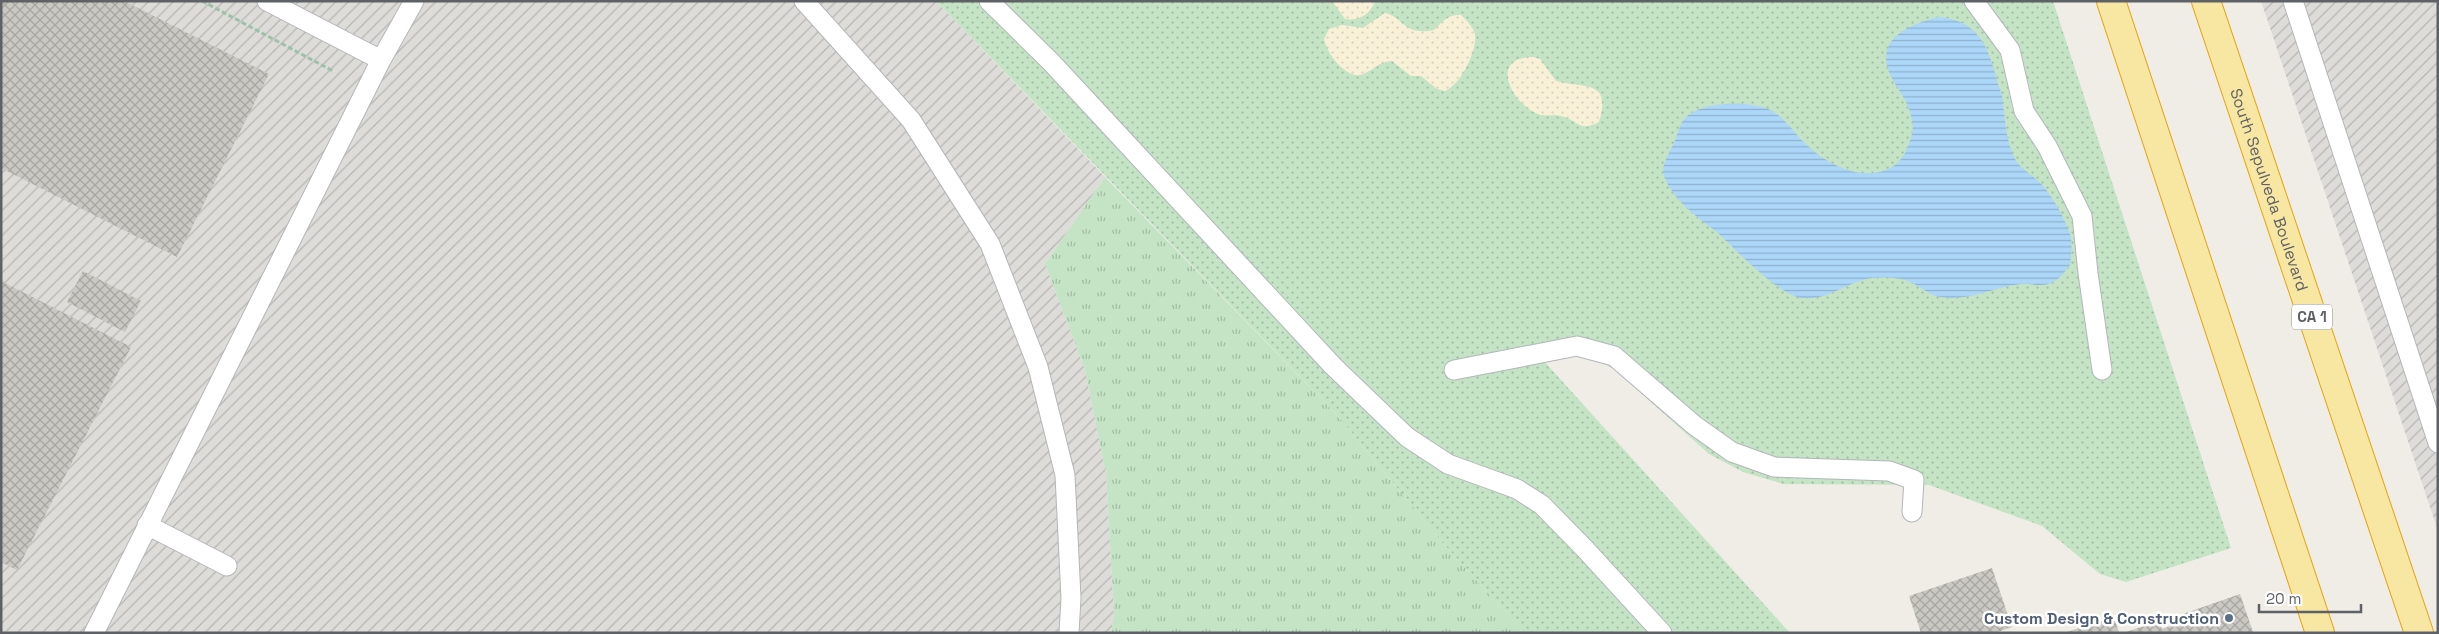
<svg xmlns="http://www.w3.org/2000/svg" width="2439" height="634" font-family="'Space Grotesk',sans-serif">
<defs>
<pattern id="industrial-furrows" width="10" height="10" patternUnits="userSpaceOnUse" patternTransform="scale(1.25)"><rect width="10" height="10" fill="#dedcd8"/><path d="M-1 1l2-2M0 10L10 0M9 11l2-2" fill="none" stroke="#b7b6b3"/></pattern>
<pattern id="grass-dots" width="8" height="8" patternUnits="userSpaceOnUse" patternTransform="scale(1.25)"><rect width="8" height="8" fill="#c4e4c5"/><path d="M2 2h.1M6 6h.1" fill="none" stroke="#a2bca4" stroke-width="1.8" stroke-linecap="round"/></pattern>
<pattern id="sand-dots" width="8" height="8" patternUnits="userSpaceOnUse" patternTransform="scale(1.25)"><rect width="8" height="8" fill="#f8f1d8"/><path d="M2 2h.1M6 6h.1" fill="none" stroke="#d7d1bc" stroke-width="1.8" stroke-linecap="round"/></pattern>
<pattern id="park-tufts" width="24" height="20" patternUnits="userSpaceOnUse" patternTransform="scale(1.25)"><rect width="24" height="20" fill="#c4e4c5"/><path d="M3 7l-1-3M5 7V3M7 7l1-3M15 17l-1-3M17 17v-4M19 17l1-3" fill="none" stroke="#a2bca4"/></pattern>
<pattern id="water-rules" width="6" height="5" patternUnits="userSpaceOnUse" patternTransform="scale(1.25)"><rect width="6" height="5" fill="#acd7f9"/><path d="M0 2.5h6" fill="none" stroke="#8fb2cd"/></pattern>
<pattern id="building-cross-hatch" width="8" height="8" patternUnits="userSpaceOnUse" patternTransform="scale(1.25)"><rect width="8" height="8" fill="#cac8c2"/><path d="M0 0l8 8M0 8l8-8" fill="none" stroke="#a7a6a1"/></pattern>
</defs>
<rect width="100%" height="100%" fill="#efede6"/>
<!-- industrial -->
<path fill="url(#industrial-furrows)" d="M1,1h935l169,176 -60,87 40,106 21,104 8,140 -3,19h-1110z
M2261,1h177v530z"/>
<!-- grass -->
<path fill="url(#grass-dots)" d="M936,1h1117l178,547 -105,34 -26,-8 -58,-48 -113,-41 -146,-1 -40,-12 -34,-18 -95,-85 -28,-14 -44,4 248,274h-266l-84,-93 -102,-124z"/>
<!-- sand -->
<path fill="url(#sand-dots)" d="M1332,1h43v1c-6,13 -16,19 -30,17z
M1385,13c20,5 18,23 49,17 10,-9 12,-15 27,-15 5,5 12,12 14,19 3,15 -15,52 -30,57l-8,-2 -16,-13h-10l-19,-15c-23,1 -27,28 -52,5 -8,-8 -13,-16 -16,-27l5,-10 13,-4 21,3z
M1534,57l6,2 16,22c29,8 56,-2 43,41 -21,11 -20,-2 -38,-6 -7,-2 -16,1 -23,-2 -26,-10 -51,-57 -4,-57z"/>
<!-- park -->
<path fill="url(#park-tufts)" d="M1105,177l233,239 102,124 84,93h-413l3,-19 -8,-140 -21,-104 -40,-106z"/>
<!-- water -->
<path fill="url(#water-rules)" d="M1938,17c42,3 51,32 60,67 2,6 5,12 5,19 2,17 3,35 10,52 5,12 17,18 26,27 13,12 25,35 31,52 3,10 1,21 0,31 -5,6 -9,13 -17,17 -11,6 -21,1 -32,2 -27,3 -53,18 -81,13 -11,-2 -20,-11 -30,-15 -11,-5 -27,-5 -38,-4 -24,3 -44,23 -69,20 -24,-2 -67,-48 -84,-64 -12,-10 -26,-19 -37,-31 -7,-7 -19,-23 -19,-33 1,-9 7,-19 11,-27 3,-7 5,-16 9,-22 13,-20 62,-20 82,-13 19,6 29,26 43,38 19,18 49,33 75,25 12,-4 19,-11 24,-22 4,-10 7,-18 5,-28 -2,-17 -13,-30 -21,-44 -18,-38 17,-52 47,-60z"/>
<!-- building -->
<path fill="url(#building-cross-hatch)" d="M1,1h123l145,73 -92,183 -176,-89z
M83,271l58,30 -16,31 -58,-30z
M1,281l130,66 -114,223 -16,-8z
M1992,568l20,59 -17,6h-74l-12,-37z
M2240,594l13,38 -130,1 36,-12 3,8 20,-7 -2,-7z
M2114,617l5,16h-52v-1z"/>
<g fill="none" stroke-linecap="round" stroke-linejoin="round">
<!-- service casing -->
<g stroke="#b3b6ba" stroke-width="21">
<path id="service" d="M804,1l107,119 79,124 48,123 27,108 6,123 -2,35
M989,1l62,61 282,304 74,71 41,27 69,25 25,16 43,44 77,84
M1974,1l36,49 14,61 23,35 35,70 6,57 14,97
M2293,1l145,442
M381,60l33,-59
M1454,370l123,-24 37,10 80,69 38,27 42,15 115,4 25,9 -2,32
M147,525l80,41
M94,633l287,-573 -114,-59"/>
</g>
<!-- trunk casing -->
<g stroke="#e5a410" stroke-width="30">
<g id="trunk">
<path d="M2111,1l209,632"/>
<path id="s1" d="M2206,1l213,632"/>
</g>
</g>
<!-- path -->
<path stroke="#9dc2a8" stroke-width="3" stroke-dasharray="5 2.5" stroke-linecap="butt" d="M202,1l131,70"/>
<!-- service -->
<use href="#service" stroke="#fff" stroke-width="19"/>
<!-- trunk -->
<use href="#trunk" stroke="#f8e6a3" stroke-width="28"/>
</g>
<!-- markers -->
<circle fill="#5c6f8a" stroke="#fff" stroke-width="2" cx="2229" cy="618" r="5"/>
<g text-anchor="middle" stroke-width="5" stroke-linejoin="round" paint-order="stroke">
<!-- shield labels -->
<rect fill="#fff" stroke="#8e9093" stroke-width="1" x="2292" y="304.5" width="40" height="25" rx="4"/>
<g font-size="15" font-weight="bold" fill="#5e6165">
<text x="2312" y="322">CA 1</text>
</g>
<!-- street labels -->
<g font-size="16" fill="#5e6165" stroke="#fff">
<text dy="6" stroke="none"><textPath href="#s1" startOffset="199">South Sepulveda Boulevard</textPath></text>
</g>
<!-- service labels -->
<g font-size="16" font-weight="bold" fill="#4e5e75" stroke="#fff" text-anchor="end">
<text x="2219" y="624">Custom Design &amp; Construction</text>
</g>
</g>
<!-- border -->
<rect width="2439" height="634" fill="none" stroke="#5e6165" stroke-width="5"/>
<!-- scale -->
<path d="M2259 604v8h102v-8" fill="none" stroke="#5e6165" stroke-width="2.5"/>
<text x="2266" y="604" font-size="15" fill="#5e6165" stroke="#ffffff" stroke-width="4" paint-order="stroke">20 m</text>
</svg>
